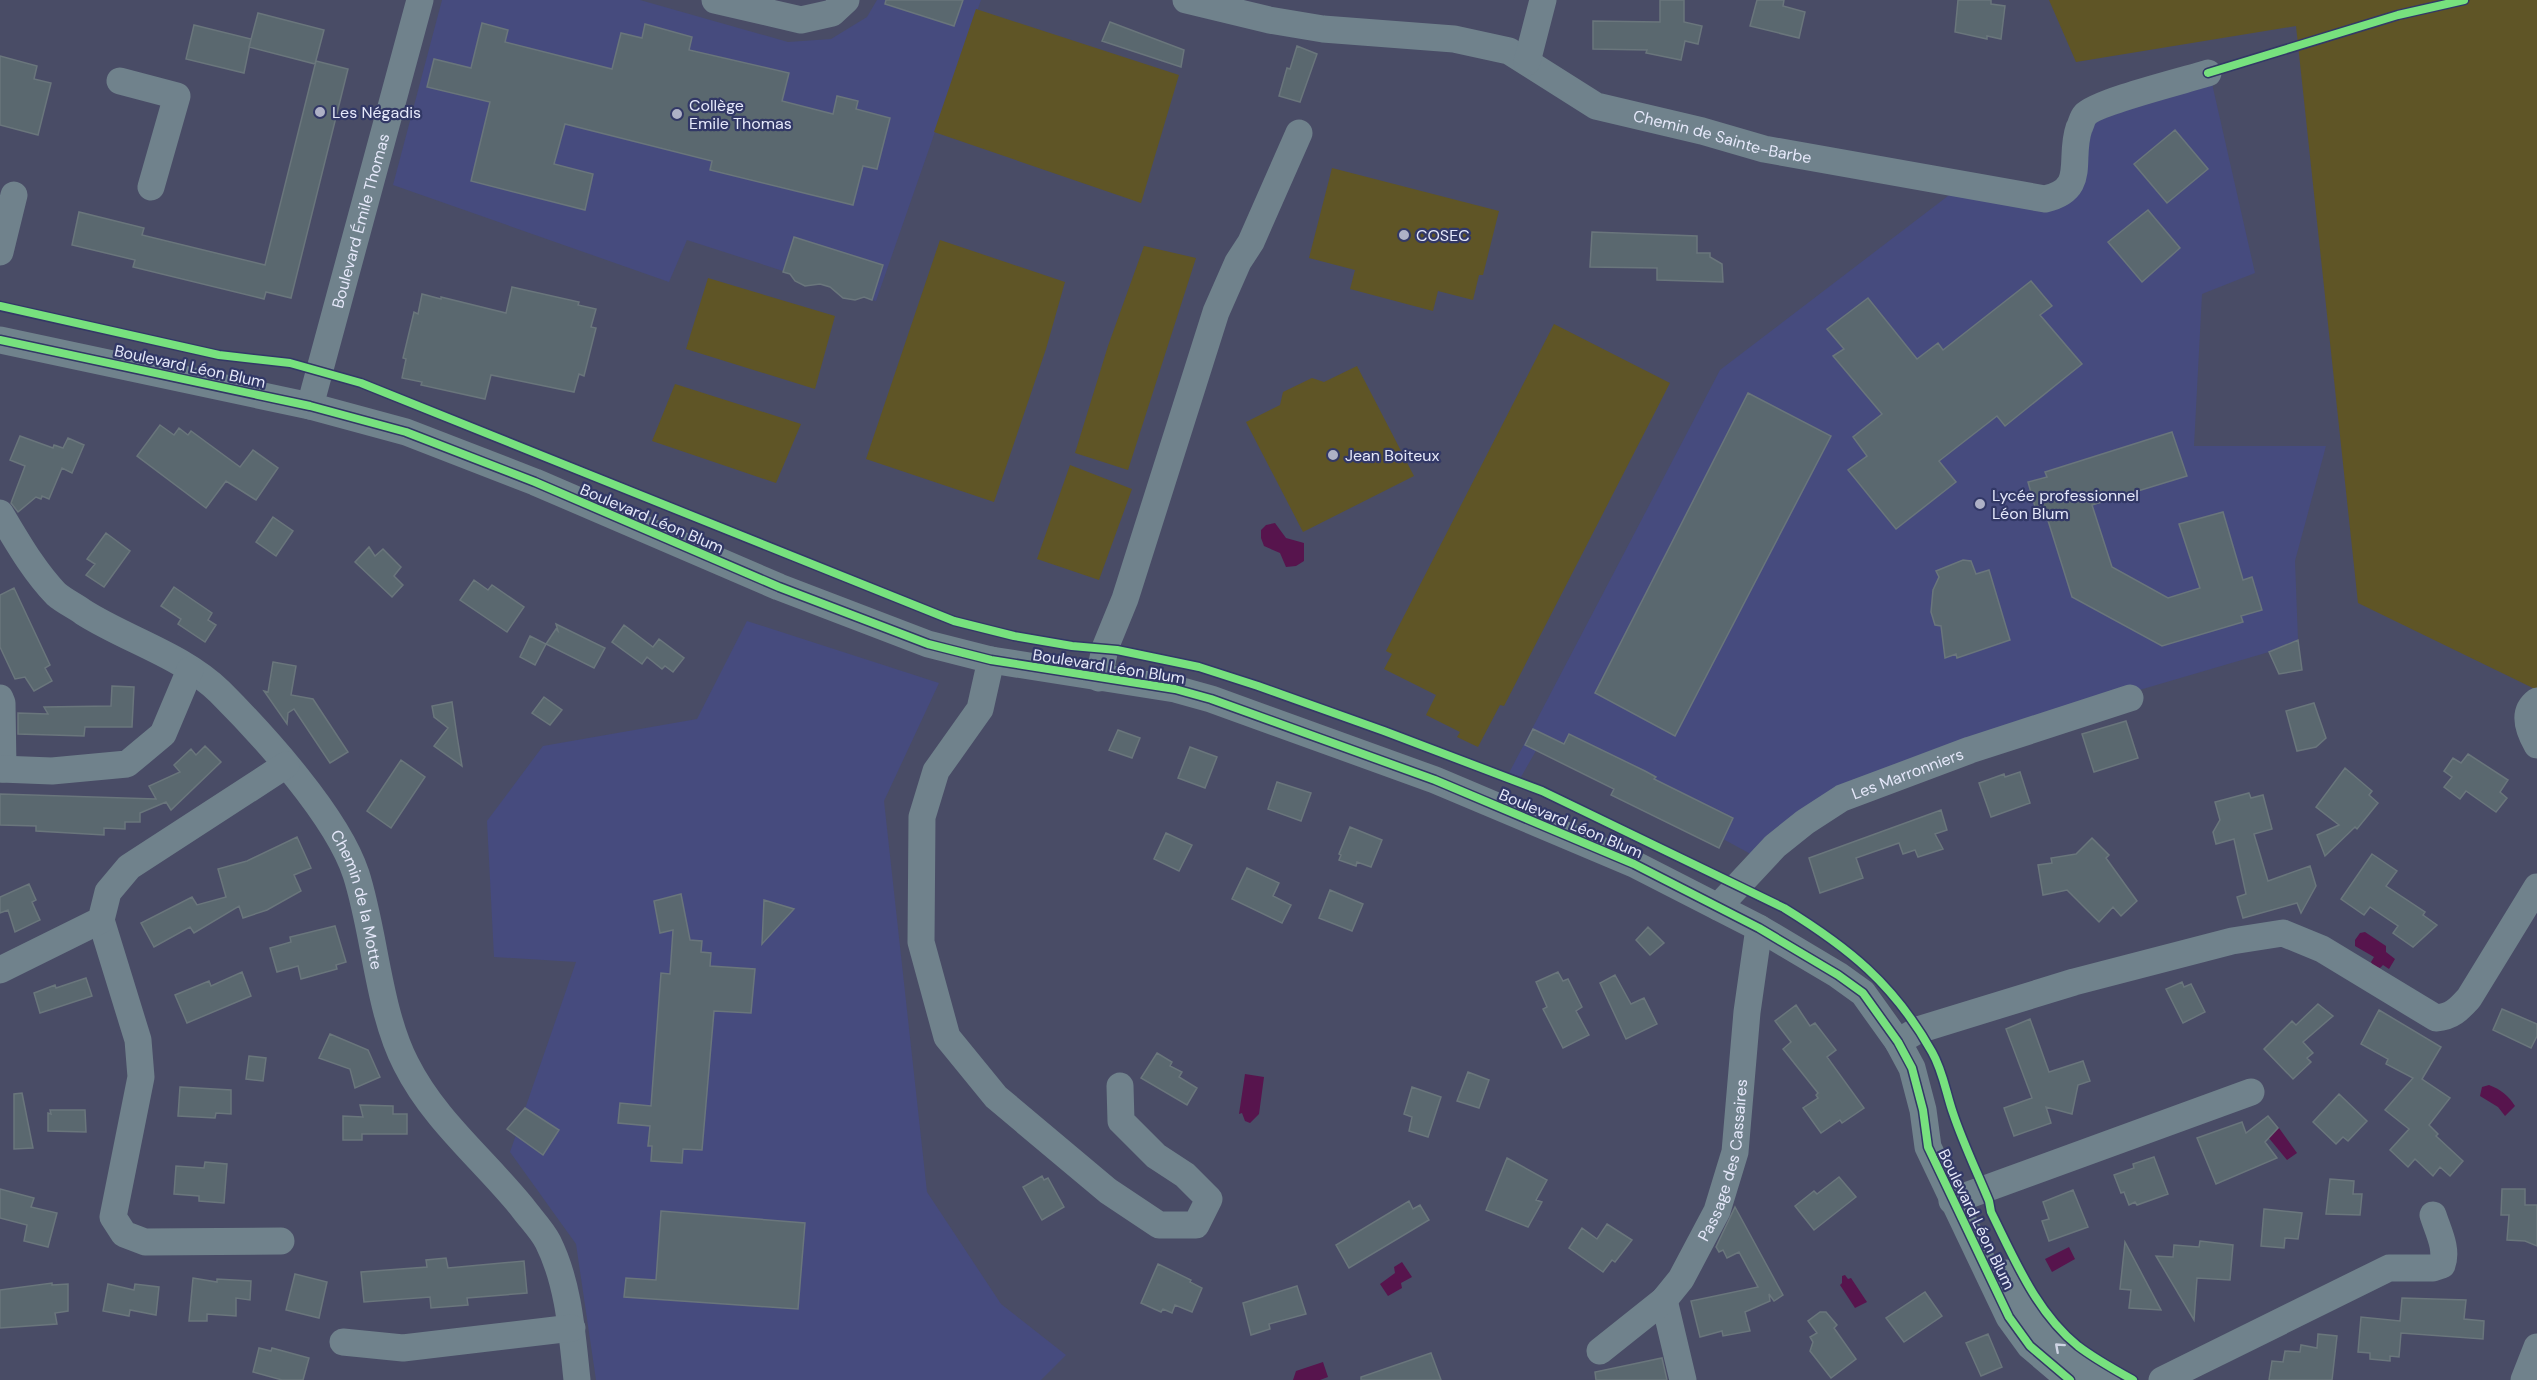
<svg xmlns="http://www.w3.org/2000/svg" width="2537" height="1380" font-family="'DM Sans',sans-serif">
<rect width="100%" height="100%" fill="#494c66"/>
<!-- built -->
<path fill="#464b7e" d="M442,0h198l148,42 43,-3 36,-22 10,-17h104l-105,301 -189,-61 -18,42 -276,-97z
M2211,79l44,194 -53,21 -8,152h132l-31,115 3,79 -29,12 -208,61 -219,77 -84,68 -35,-19 -4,9 -108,-53 2,-6 -57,-29 8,-17 -19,-8 -24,42 -12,-4 211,-403 241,-184 101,20 28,-83z
M747,621l192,62 -55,118 43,391 74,112 65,51 -25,25h-445l-20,-136 -66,-92 66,-190 -82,-5 -7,-136 56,-75 154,-27z"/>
<!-- green -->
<path fill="#5f5526" d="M2049,0h488v690l-179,-87 -62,-577 -220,36z
M976,9l203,66 -38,128 -207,-71z
M1332,168l167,43 -16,64h-4l-6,25 -35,-9 -5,20 -83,-22 5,-19 -46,-12z
M940,240l125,42 -19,67 -52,153 -128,-43z
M1144,246l52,12 -68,212 -53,-17 33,-107z
M708,278l127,38 -20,73 -129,-40z
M1554,324l116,59 -166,323 -4,-1 -22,42 -21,-10 3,-5 -34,-17 10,-20 -52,-26 8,-15 -6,-3z
M1357,366l57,110 -111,56 -57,-110 34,-17 3,-13 29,-14 12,4z
M675,384l126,40 -25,59 -124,-42z
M1070,465l62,24 -33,91 -62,-21z"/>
<!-- water -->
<path fill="#57144d" d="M1275,523l11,15 18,5v18l-8,5 -10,1 -6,-14 -16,-7 -3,-8v-8l5,-5z
M2365,932l21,14v6l9,7 -6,10 -6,-4 -3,3 -7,-2 -2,-4 3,-5 -19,-11v-6l5,-7z
M1245,1074l19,3 -5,37 -9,9 -5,-2 -3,-8 -3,1z
M2489,1085c11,4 20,11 26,21l-10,10 -7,-9 -18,-11 2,-9z
M2279,1128l18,25 -10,7 -19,-23z
M2069,1247l6,12 -23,13 -7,-13z
M1402,1262l10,15 -11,6 1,5 -14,8 -8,-12 15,-11 -1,-6z
M1845,1275l3,4 3,-1 16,24 -12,6 -15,-23 2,-2v-7z
M1323,1362l5,15 -8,3h-27l3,-9z"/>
<!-- building -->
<path fill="#5a686f" stroke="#6a767c" stroke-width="1.5" d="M886,0h77l-9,26 -69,-22z
M1660,0h24v22l18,4 -4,18 -13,-3 -4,19 -35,-7 1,-3 -54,-1v-28l67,1z
M1757,0h27l-1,6 22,6 -6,26 -49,-12z
M1958,0h33v4l14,2 -4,33 -14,-3v3l-32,-7z
M258,13l66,17 -9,34 -66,-17z
M1110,22l74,28 -3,17 -79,-26z
M482,23l26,7 -3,12 107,27 9,-36 21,5 3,-14 47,13 -3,13 100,23 -7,28 51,13 4,-18 21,5 -2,8 34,9 -13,51 -14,-3 -10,39 -143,-35 2,-9 -147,-37 -11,40 39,10 -8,36 -114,-29 19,-79 -63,-15 7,-28 37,9z
M194,25l57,14 -7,34 -58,-14z
M1297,46l20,8 -17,48 -21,-6 8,-28 3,1z
M0,56l37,10 -3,13 17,4 -13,52 -38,-10z
M316,61l32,8 -57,229 -25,-6 -2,7 -131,-32 2,-7 -63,-15 7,-33 65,16 -2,7 123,30z
M2175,130l33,39 -41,34 -33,-39z
M2148,210l32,38 -38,34 -34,-40z
M1592,232l105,4v17h13v4l12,7 1,18 -66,-2v-12l-67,-1z
M794,237l89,28 -11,35 -8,-3 -9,3 -12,-2 -13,-11 -10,-3 -15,2 -10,-5 -5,-7 -7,-2z
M2031,281l21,25 -12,9 42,49 -77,62 -8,-10 -58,45 17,21 -60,47 -48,-59 19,-14 -14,-19 29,-23 -49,-58 11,-7 -17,-20 41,-31 49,61 21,-16 5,7z
M512,287l67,15 -1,3 18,4 -5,18 5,1 -12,48 -5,-2 -5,18 -83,-17 -6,24 -64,-14 1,-3 -20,-4 4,-19 -3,-1 11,-46 4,2 4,-20 19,5v-2l65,16z
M1748,393l83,43 -156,300 -80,-43z
M160,425l14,10 5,-7 9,7 3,-4 49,36 13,-17 25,18 -22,32 -30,-19 -20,27 -69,-52z
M2172,432l15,44 -95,29 20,62 56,31 32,-10 -21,-64 44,-12 20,68 9,-3 10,33 -21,6 2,6 -81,24 -90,-49 -27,-86 -8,3 -9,-32 19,-5 -2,-5z
M20,436l33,12 1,-3 9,3 5,-10 16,7 -12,28 -10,-5 -13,31 -7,-3 -1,3 -5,-2 -18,15 -7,-9 14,-37 -15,-6z
M273,517l20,14 -17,25 -20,-14z
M106,533l24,18 -26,36 -18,-12 9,-11 -8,-5z
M369,547l6,9 8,-7 18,18 -7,9 9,9 -11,12 -37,-35z
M1963,560l8,1 5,13 13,-4 21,70 -53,18 -1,-4 -11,4 -4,-32 -6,-1 -4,-13 2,-22 6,-13 -3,-6z
M474,580l14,10 4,-5 32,22 -17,25 -47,-32z
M174,587l38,26 -4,7 8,5 -11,17 -27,-18 3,-5 -20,-13z
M14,588l36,77 -5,3 7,13 -18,10 -9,-14 -10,2 -15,-32v-52z
M556,624l49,24 -11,20 -48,-24 10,-15 2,2z
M624,625l29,22 6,-8 25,19 -11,14 -8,-6 -3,3 -15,-12 -5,7 -30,-22z
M530,636l16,8 -11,21 -15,-8z
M2298,640l4,30 -23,4 -10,-22z
M273,662l23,4 -5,29 22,4 35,53 -18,11 -36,-54 -6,4 -1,11 -23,-33 4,1z
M112,686l22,1 -2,40h-47l-1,9 -66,-2v-21l30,1 -4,-7 67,-1z
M544,697l18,13 -12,15 -18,-12z
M452,702l5,34 5,30 -28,-20 14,-18 -14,-11 -2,-11z
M2314,703l12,35 -10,9 -19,4 -11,-40z
M2126,721l12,37 -44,14 -12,-38z
M1533,729l31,15 5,-10 76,37 11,6 -2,2 79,39 -14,30 -108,-53 3,-6 -89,-44z
M1118,730l22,8 -8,20 -23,-8z
M205,746l16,16 -50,48 -5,-8 -26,11v9h-15v7l-21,-1v7l-68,-4v-5l-36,-1v-31l156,5 -7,-13 31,-14 -6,-7 17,-16 5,6z
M1190,747l27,10 -12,31 -27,-10z
M2468,754l40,26 -8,12 7,6 -11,14 -30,-21 -6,8 -16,-12 8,-10 -8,-6 9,-13 8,5z
M401,760l24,17 -34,51 -24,-17z
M2345,768l27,23 -3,4 9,8 -21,26 -2,-2 -30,29 -8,-21 22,-10 -23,-18z
M2020,772l10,31 -39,14 -12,-34 25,-9 1,3z
M1277,782l34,11 -10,28 -33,-12z
M2249,793l2,5 12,-3 9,34 -18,5 14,47 42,-15 6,20 -15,27 -4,-10 -54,15 -6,-21 9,-3 -12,-55 -18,5 -3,-12 7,-12 -5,-18z
M1941,810l6,20 -12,4 8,15 -25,8 -3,-7 -12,4 -4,-11 -43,15 7,20 -43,15 -11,-35z
M1350,827l32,13 -11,27 -14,-5 -1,4 -17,-6 2,-5 -2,-1z
M1166,833l26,12 -13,26 -25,-12z
M297,837l14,31 -17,7 7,16 -34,19 -24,8 -4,-12 -45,27 -4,-6 -36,20 -13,-24 51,-26 5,8 29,-8 -8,-28 29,-8z
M2092,838l17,17 -3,3 31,43 -16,15 -8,-9 -14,15 -32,-32 -24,5 -5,-30 14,-2 -1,-5 25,-4z
M2372,854l25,17 -11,15 39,26 -2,3 14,10 -24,22 -20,-14 5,-7 -28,-19 -6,8 -23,-16z
M1247,868l32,15 -6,13 18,9 -9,18 -50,-24z
M29,884l7,16 -4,2 8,18 -25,12 -7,-22 -8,3v-16z
M1330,890l33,14 -11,27 -33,-13z
M681,894l9,46 12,1 -1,11 10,1 -1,13 45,3 -4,44 -37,-2 -12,139 -19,-1 -1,14 -31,-2 1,-15h-4l2,-20 -32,-3 2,-20 31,3 10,-133 9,1 3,-44 -13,3 -6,-32z
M764,900l30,9 -32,35z
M335,926l11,36 -10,3 1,4 -36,10 -3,-13 -21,6 -7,-24 21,-6 -1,-5z
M1648,927l16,16 -14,12 -14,-15z
M242,972l9,24 -64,27 -12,-28 34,-14 2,5z
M1558,972l5,9 5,-2 14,28 -6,4 13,24 -26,13 -20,-39 4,-2 -11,-25z
M1615,975l16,29 13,-6 13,26 -31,15 -26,-56z
M86,978l6,18 -52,17 -6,-20 21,-8 1,3z
M2182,982l2,5 7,-3 14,28 -22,11 -17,-34z
M2318,1004l15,12 -30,26 10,11 -6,5 4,4 -18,17 -29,-30 28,-28 4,4z
M1796,1005l14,21 5,-3 21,27 -9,7 37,51 -22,15 -2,-3 -19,13 -18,-25 15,-10 -2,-3 2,-2 -35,-44 8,-7 -16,-21z
M2502,1009l35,15v12l-6,12 -38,-18z
M2379,1010l62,37 -19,32 28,19 -21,27 9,9 -2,2 27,25 -13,15 -10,-9 -7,9 -18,-17 -7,8 -18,-17 19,-21 -24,-19 28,-32 -27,-14 2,-5 -27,-15z
M2030,1019l19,53 34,-11 7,20 -12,4 -6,29 -26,-7 5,16 -37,13 -10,-28 28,-10 -26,-69z
M330,1034l38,16 12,27 -25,11 -5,-19 -31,-11z
M1157,1053l15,9 -2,4 12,6 -3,5 18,11 -10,17 -46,-27z
M249,1056l17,2 -3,23 -17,-2z
M1468,1072l21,8 -10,28 -22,-7z
M180,1087l51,3v24l-15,-1 -1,5 -37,-2z
M1412,1087l29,10 -13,40 -19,-6 3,-14 -8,-3z
M22,1093l11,55 -19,1v-55z
M2339,1094l28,27 -19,20 -5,-4 -7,7 -23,-22z
M360,1105l33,1v8h14v20h-45v6h-19v-24l20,1z
M525,1108l34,22 -16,25 -36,-26z
M50,1110h35l1,22 -38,-1v-18l3,1z
M2268,1116l10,12 -13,14 12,16 -61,26 -19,-46 45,-16 4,11z
M2154,1157l14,37 -31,11 -2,-3 -6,3 -5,-13 -3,1 -7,-18 20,-7 -1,-4z
M1507,1158l40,22 -11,20 6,2 -14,25 -42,-17z
M205,1162l22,2 -3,39 -25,-2v-5l-25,-2 2,-28 28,2z
M1042,1176l2,4 4,-2 16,29 -22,13 -19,-33z
M1839,1177l17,20 -42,33 -19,-24 19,-15 3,3z
M2330,1179l24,2 -1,13h9l-2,21 -34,-1z
M0,1189l34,9 -3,9 26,6 -9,34 -24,-6 3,-16 -27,-7z
M2502,1189h23v16h12v41l-12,-5 -18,-1 2,-25h-8z
M2073,1190l15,37 -39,14 -7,-20 7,-2 -6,-17z
M1409,1201l4,8 7,-4 9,15 -80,48 -13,-23z
M1735,1207l48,88 -9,6 -5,-7 1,7 -25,11 5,19 -27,5 -1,-5 -22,6 -9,-36 67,-14 -19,-35 -12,6 -4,-8 -4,2 -3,-5z
M2264,1209l38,4 -4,26 -13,-1 -1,10 -23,-2z
M661,1211l144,12 -7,86 -174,-12 2,-19 30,2z
M1607,1224l25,16 -17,22 -3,-2 -9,12 -34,-24 13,-20 15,11z
M2200,1241l33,4 -3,35 -33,-2 -3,42 -38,-64 17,1 1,-12 25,2z
M2125,1242l36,68 -32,-2 2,-18 -11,-1z
M446,1258l2,10 76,-7 3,32 -60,5 1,7 -37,3 -1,-11 -66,5 -3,-30 66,-5 -1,-7z
M1158,1264l33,16 -1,2 12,6 -10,24 -17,-7 -3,8 -9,-4 -2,3 -20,-9z
M295,1274l32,8 -8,36 -33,-8z
M193,1278l24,4v-3l34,2 -1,19 -14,-2v18l-29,-2v7h-18z
M52,1283v2l16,-1v27l-13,2 2,11 -57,4v-38z
M108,1284l26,6 1,-6 24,3 -3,28 -26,-5 -1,6 -26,-5z
M1297,1286l9,28 -37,10 1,5 -19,6 -8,-32z
M1925,1292l17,24 -38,26 -18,-24z
M2402,1298l64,2 -2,19 20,2 -1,18 -82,-6 -2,24 -9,-1v5l-20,-2v-6l-12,-1 3,-35 39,4z
M1820,1312h6l11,13 -3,3 22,31 -25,19 -21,-27 3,-9 -3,-5 7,-4 -9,-12z
M1988,1334l14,33 -21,9 -15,-33z
M2318,1334l19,2 -5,44h-63l3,-19 11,1 2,-11 15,1 1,-7 16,3z
M259,1348l12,3 1,-3 37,10 -6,22h-21l-29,-8z
M1431,1353l10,27h-80v-3z
M1662,1358l5,22h-71l-1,-8z"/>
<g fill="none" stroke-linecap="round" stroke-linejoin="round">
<!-- minor -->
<g stroke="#70828c" stroke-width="27">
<path d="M715,0l86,20 31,-7 14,-13"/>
<path id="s1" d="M1186,0l83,20 54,9 131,10 55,12 87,55 106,25 62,18 281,50c43,-10 23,-39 34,-71 2,-3 3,-10 6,-13 11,-13 101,-35 123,-42"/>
<path d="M1527,62l16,-62"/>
<path d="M120,81l57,15 -26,91"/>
<path d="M0,252l14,-57"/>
<path d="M0,340l310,66 96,26 129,50 244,105 149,57 63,16 184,29 36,10 224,81 199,84 125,64 79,47 25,18 35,49 14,26 11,42 5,37 81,170 21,29 40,34"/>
<path id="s2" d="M310,406l110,-406"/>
<path id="s3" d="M0,513c17,28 33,57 56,81 8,7 19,12 27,18 44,28 99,43 137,80 43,43 117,124 136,182 19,59 22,136 50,190 28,56 77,95 116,143 8,11 20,23 26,35 21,42 24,92 29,138"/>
<path d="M991,660l-11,49 -44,62 -14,46 -1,125 26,95 49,60 112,94 51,34h37l13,-26 -24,-24 -29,-19 -35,-35 -1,-35"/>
<path d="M1099,678l6,-30 20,-49 91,-287 22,-50 13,-20 48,-109"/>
<path d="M0,698l2,5 1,66"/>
<path d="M2537,701c-16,12 -8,30 0,44"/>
<path d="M0,769l52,2 75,-7 36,-30 27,-64"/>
<path id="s4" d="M1718,907l57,-61 30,-24 37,-24 128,-48 160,-52"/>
<path d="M101,920l37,120 3,37 -28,140 11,17 21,8 136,-1"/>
<path d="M0,970l101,-50 7,-28 21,-25 157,-102"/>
<path d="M1898,1042l20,-12 156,-48 158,-41 51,-8 39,16 114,69c16,-1 23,-9 33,-20l68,-111"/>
<path d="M1952,1201l299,-109"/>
<path d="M2007,1273c30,55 47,75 100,107"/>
<path d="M1664,1300l19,80"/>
<path d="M343,1342l60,6 169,-20"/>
<path id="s5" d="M1600,1351l64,-51 17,-21 36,-68 18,-59 12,-140 12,-84"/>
<path d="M2162,1380l227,-112h44l9,-3c6,-16 -4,-34 -9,-50"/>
<path d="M2524,1380l13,-33"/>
</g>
<!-- cycleway casing -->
<g stroke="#323866" stroke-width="11">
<path id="cycleway" d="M2208,73l190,-58 66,-15
M0,306l219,49 71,8 71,20 593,238 60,15 58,10 45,4 82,17 59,19 126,45 158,60 242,117c65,40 110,76 148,144 11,19 14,41 21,61 10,30 24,59 36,88l2,11c24,48 45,100 87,134 17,13 37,24 55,34
M0,340l310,66 96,26 129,50 244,105 149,57 63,16 184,29 36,10 224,81 199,84 125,64 79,47 25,18 35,49 14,26 11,42 5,37 81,170 21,29 40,34"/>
</g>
<!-- cycleway -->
<use href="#cycleway" stroke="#77e17e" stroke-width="8"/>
</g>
<!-- one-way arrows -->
<defs><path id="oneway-chevron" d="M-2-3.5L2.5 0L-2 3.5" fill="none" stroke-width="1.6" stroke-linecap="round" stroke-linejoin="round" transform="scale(1.5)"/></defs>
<use stroke="#ced4e4" href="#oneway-chevron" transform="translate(2059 1347) rotate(-138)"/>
<!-- markers -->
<g fill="#aeb1c6" stroke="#323866" stroke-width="2">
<circle cx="320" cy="112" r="6"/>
<circle cx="677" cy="114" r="6"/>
<circle cx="1404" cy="235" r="6"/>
<circle cx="1333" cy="455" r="6"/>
<circle cx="1980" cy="504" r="6"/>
</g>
<g text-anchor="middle" stroke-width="4.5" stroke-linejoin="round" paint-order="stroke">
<!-- poi labels -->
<g font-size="16" fill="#e5e8fa" stroke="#323866" text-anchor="start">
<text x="689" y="111">Collège<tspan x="689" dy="18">Emile Thomas</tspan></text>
<text x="332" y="118">Les Négadis</text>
<text x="1416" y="241">COSEC</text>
<text x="1345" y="461">Jean Boiteux</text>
<text x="1992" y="501">Lycée professionnel<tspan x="1992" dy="18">Léon Blum</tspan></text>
</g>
<!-- street labels -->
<g font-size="16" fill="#e5e8fa" stroke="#323866">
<text dy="6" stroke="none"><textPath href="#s1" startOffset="561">Chemin de Sainte-Barbe</textPath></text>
<text dy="6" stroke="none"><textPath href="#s2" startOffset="192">Boulevard Émile Thomas</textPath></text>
<text transform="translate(190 366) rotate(12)" y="6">Boulevard Léon Blum</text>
<text transform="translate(652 518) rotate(23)" y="6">Boulevard Léon Blum</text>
<text transform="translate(1109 666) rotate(9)" y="6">Boulevard Léon Blum</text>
<text dy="6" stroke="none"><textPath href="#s4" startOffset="236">Les Marronniers</textPath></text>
<text transform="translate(1571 823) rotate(23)" y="6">Boulevard Léon Blum</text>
<text dy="6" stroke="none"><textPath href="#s3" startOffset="544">Chemin de la Motte</textPath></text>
<text dy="6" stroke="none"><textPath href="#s5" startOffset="237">Passage des Cassaires</textPath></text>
<text transform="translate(1977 1219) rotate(64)" y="6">Boulevard Léon Blum</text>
</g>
</g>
</svg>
